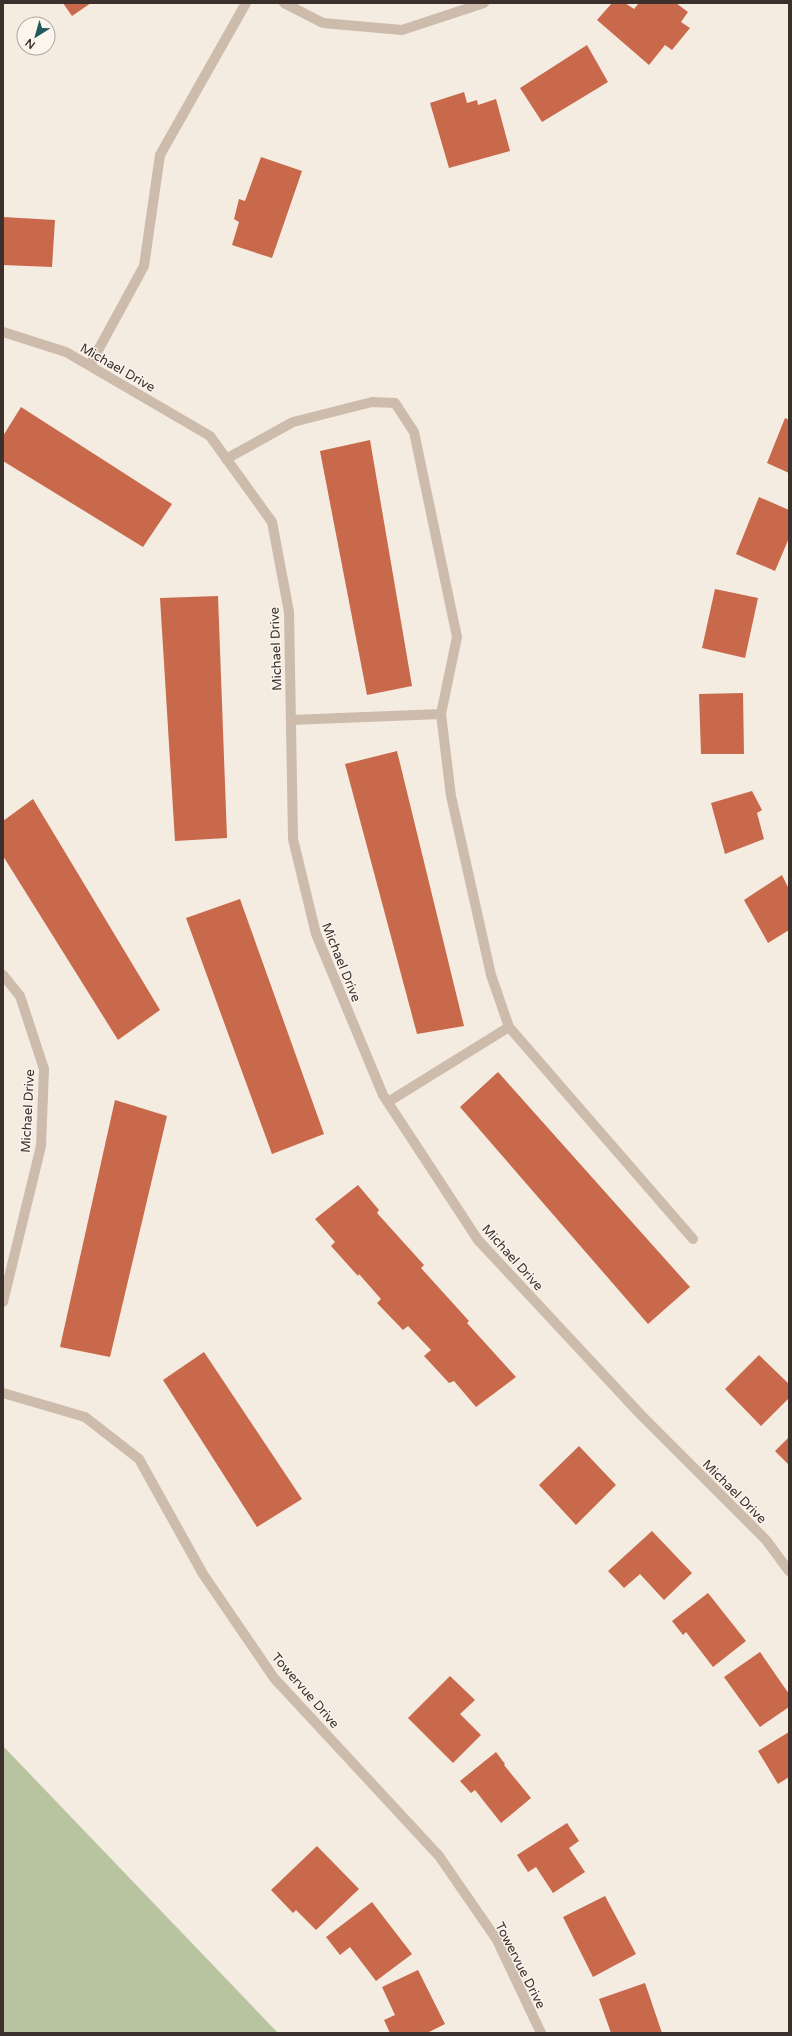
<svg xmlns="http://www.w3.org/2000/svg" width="792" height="2036" font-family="'Varela Round',sans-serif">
<rect width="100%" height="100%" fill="#f4ebe1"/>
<!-- green -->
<path fill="#b8c4a0" d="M3,1746l275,287h-275z"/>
<!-- building -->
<path fill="#c8694b" d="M63,3h28l-19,13z
M612,3h13l9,6 5,-6h37l12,9 -7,10 9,6 -18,22 -7,-5 -16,20 -52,-45z
M587,45l21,37 -66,40 -22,-34z
M464,92l3,11 10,-3 1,5 18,-6 14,52 -61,17 -19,-65z
M261,157l41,14 -30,87 -40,-13 7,-23 -5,-3 5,-20 6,2z
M3,217l52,3 -3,47 -49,-2z
M21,407l151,97 -29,43 -140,-86v-25z
M785,418l4,2v53l-22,-10z
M370,440l42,246 -45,9 -47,-244z
M759,497l30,13v28l-14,33 -39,-17z
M715,589l43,9 -13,60 -43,-10z
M218,596l9,242 -52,3 -15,-243z
M743,693l1,61h-43l-2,-60z
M397,751l67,275 -47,8 -72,-270z
M752,791l10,19 -5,3 7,26 -39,15 -14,-51z
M33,799l127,211 -42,30 -115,-184v-35z
M782,875l7,14v41l-21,13 -24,-43z
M240,899l84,235 -52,20 -86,-236z
M498,1072l192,215 -42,37 -188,-217z
M115,1100l52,16 -57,241 -50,-10z
M358,1185l21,25 -2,3 47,52 -3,3 48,53 -2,2 49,54 -40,30 -22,-26 -5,2 -25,-27 7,-6 -23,-24 -5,4 -26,-27 4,-4 -22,-25 -1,2 -27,-30 4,-4 -20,-23z
M204,1352l98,147 -45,28 -94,-147z
M759,1355l30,29v14l-28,28 -36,-37z
M789,1437v28l-14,-14z
M579,1446l37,39 -40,40 -37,-40z
M652,1531l40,42 -28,27 -24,-26 -16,14 -16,-17z
M708,1593l38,48 -33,26 -27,-35 -3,3 -11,-14z
M760,1652l29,42v13l-29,20 -36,-50z
M450,1676l25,24 -15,14 21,21 -28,28 -45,-45z
M789,1732v45l-11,7 -20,-33z
M496,1752l9,12 -1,1 27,33 -30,25 -26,-33 -4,3 -11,-12z
M567,1823l12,18 -10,7 16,24 -32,21 -17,-26 -8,5 -11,-17z
M317,1846l42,43 -43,41 -20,-20 -3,3 -22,-23z
M605,1896l31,58 -43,23 -30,-60z
M372,1902l40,52 -36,27 -26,-34 -10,8 -14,-18z
M418,1970l27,54 -18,9h-37l-6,-13 11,-5 -13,-28z
M645,1983l17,50h-51l-12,-34z"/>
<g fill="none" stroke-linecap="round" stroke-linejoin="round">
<!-- lane -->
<path stroke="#cdbbac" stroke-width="10" d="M90,365l54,-99 16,-111 86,-152
M226,459l67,-37 79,-20 23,1 19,29 43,205 -16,77 10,82 40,179 18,52
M291,720l150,-6
M388,1102l121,-75 184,212"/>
<!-- street -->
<path stroke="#cdbbac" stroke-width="10" d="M284,3l39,20 79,7 82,-27
M3,332l63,20 144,84 62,86 17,90 4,227 23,95 67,161 95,145 163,175 125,125 23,31
M3,975l17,21 24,73 -3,77 -38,156
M3,1393l82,24 54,42 64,115 71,104 165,178 58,84 44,93"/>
</g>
<g text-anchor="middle" stroke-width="3" stroke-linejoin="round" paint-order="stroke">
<!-- street labels -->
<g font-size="13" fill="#3b302b" stroke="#fbf5ee">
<text transform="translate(118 367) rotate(30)" y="5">Michael Drive</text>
<text transform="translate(275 649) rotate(-92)" y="5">Michael Drive</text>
<text transform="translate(342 962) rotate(68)" y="5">Michael Drive</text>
<text transform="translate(27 1111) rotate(-87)" y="5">Michael Drive</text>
<text transform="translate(513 1257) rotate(48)" y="5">Michael Drive</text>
<text transform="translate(735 1491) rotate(45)" y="5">Michael Drive</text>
<text transform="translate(306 1690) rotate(49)" y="5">Towervue Drive</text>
<text transform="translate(521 1965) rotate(63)" y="5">Towervue Drive</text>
</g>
</g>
<!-- border -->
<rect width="792" height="2036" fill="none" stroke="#3b302b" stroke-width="8"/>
<!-- north arrow -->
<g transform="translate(36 36) rotate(217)"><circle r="19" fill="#fbf5ee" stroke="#aea6a0"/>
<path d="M0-3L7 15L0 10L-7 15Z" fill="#1f5a5e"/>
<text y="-6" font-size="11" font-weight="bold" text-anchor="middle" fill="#3b302b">N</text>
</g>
</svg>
